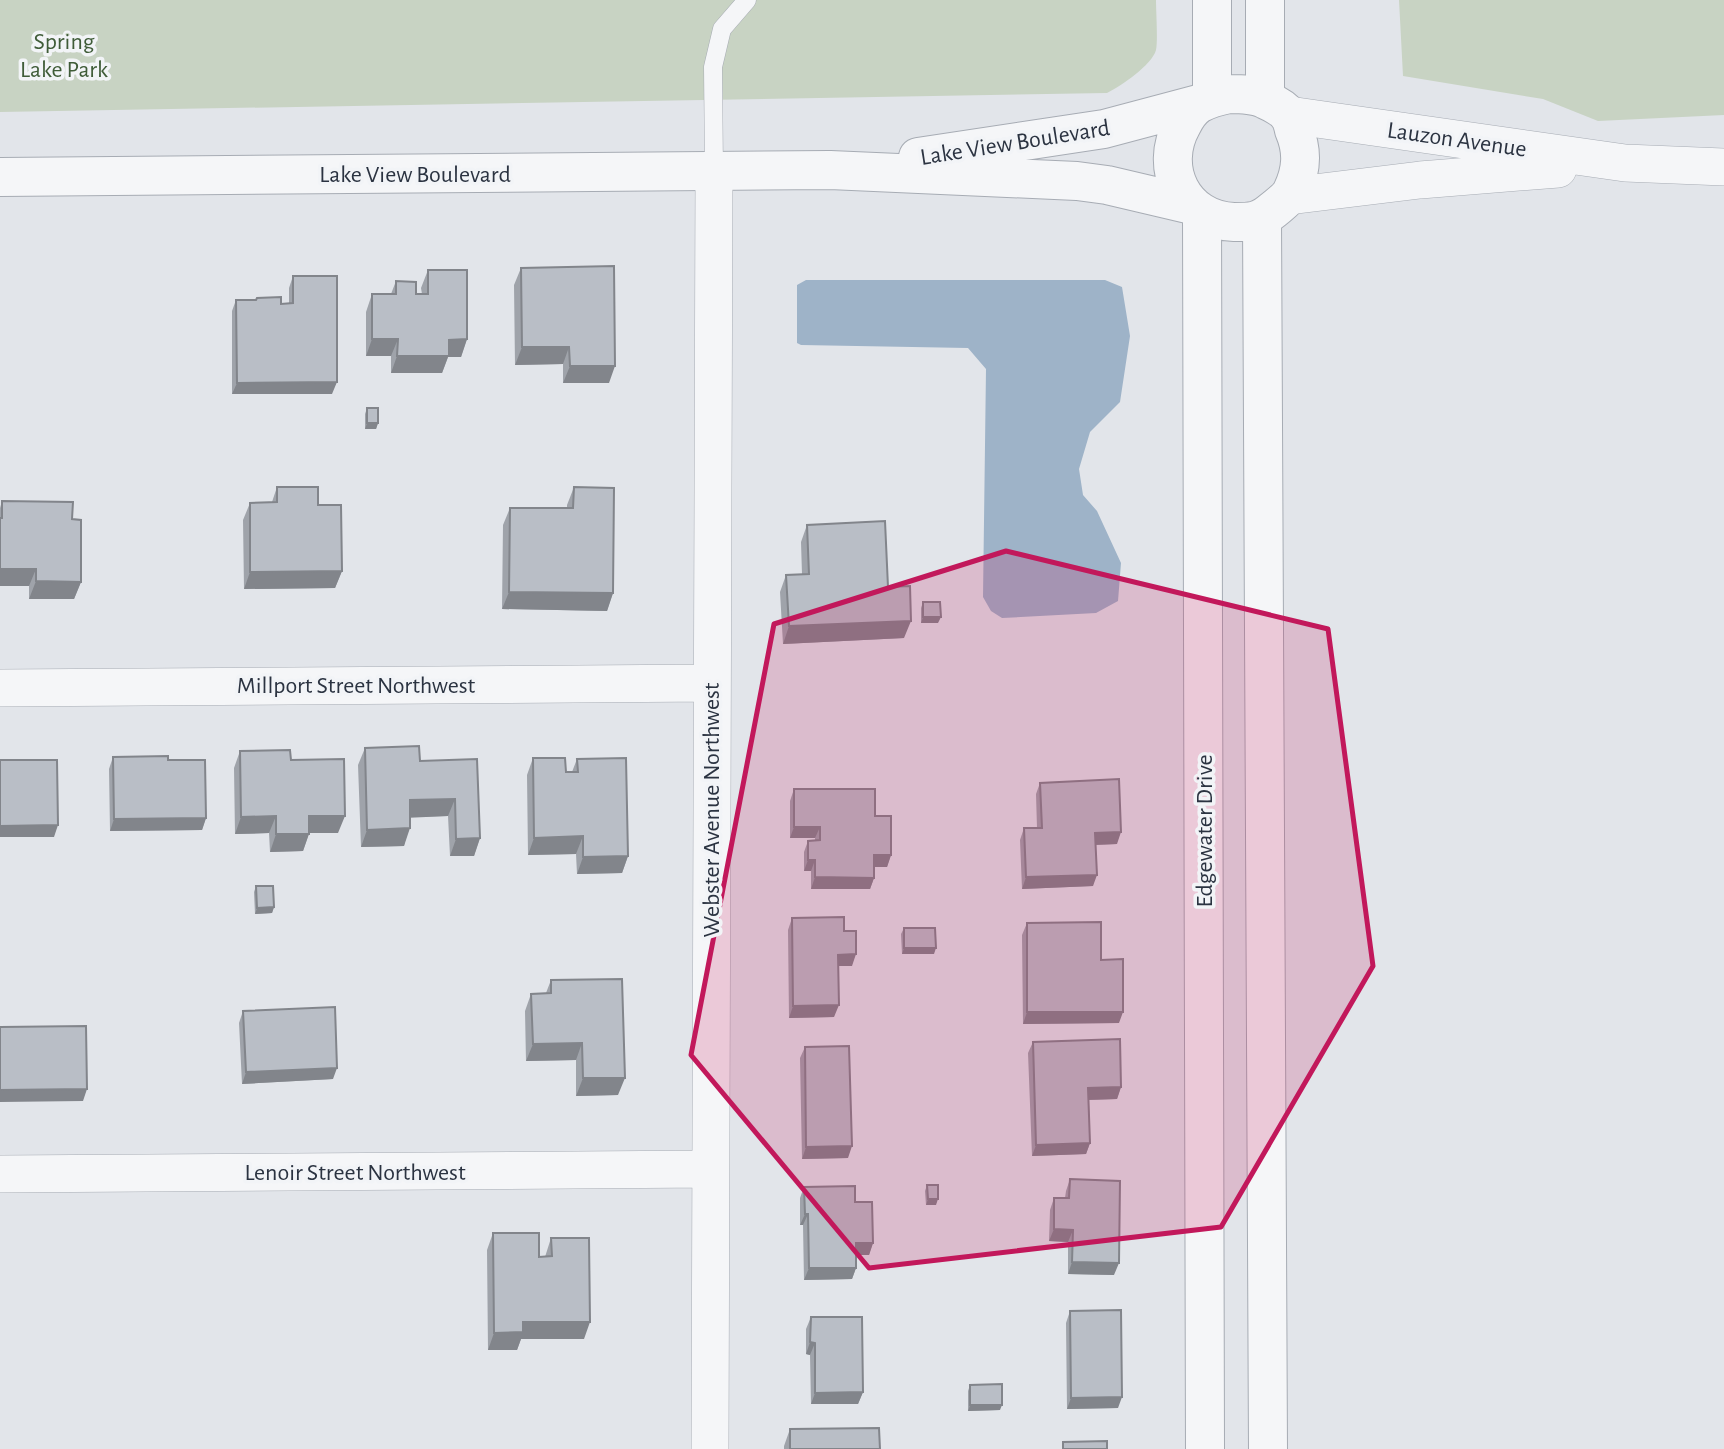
<svg xmlns="http://www.w3.org/2000/svg" width="1724" height="1449" font-family="'Alegreya Sans',sans-serif">
<rect width="100%" height="100%" fill="#e2e5ea"/>
<!-- green -->
<path fill="#c8d3c3" d="M0,0h1156c0,11 2,41 0,50 -4,15 -35,36 -49,43l-1107,19z
M1399,0h325v115l-126,6 -55,-22 -140,-23z"/>
<!-- water -->
<path fill="#9eb3c8" d="M806,280h299l17,7 8,49 -10,66 -30,30 -11,37 4,26 14,16 24,52 -3,38 -22,12 -94,5 -11,-7 -8,-14 3,-228 -18,-21 -167,-3 -4,-2v-58z"/>
<g fill="none" stroke-linecap="round" stroke-linejoin="round">
<!-- service casing -->
<g stroke="#a7acb4" stroke-width="19">
<path id="service" d="M714,172l-1,-105 9,-38 25,-29"/>
</g>
<!-- minor casing -->
<g stroke="#a7acb4" stroke-width="38">
<path id="minor" d="M1289,115l336,48 99,4
M1289,196l131,-16 138,-11
M0,688l712,-5
M0,1174l710,-5
M710,1449l4,-1277"/>
</g>
<!-- tertiary casing -->
<g stroke="#a7acb4" stroke-width="40">
<path id="tertiary" d="M1265,0v99
M1229,94c12,0 26,0 37,6 7,3 18,9 22,15 3,3 5,10 6,15 9,21 8,40 -2,61 -4,8 -12,13 -19,19 -14,12 -21,12 -39,12 -51,-2 -76,-54 -52,-97 4,-8 9,-16 17,-21 9,-5 20,-8 30,-10z
M1212,98v-98
M918,157l186,-28 94,-25
M0,177l830,-7 247,11 30,4 85,20
M1202,214l3,1235
M1262,220l6,1229"/>
</g>
<!-- service -->
<use href="#service" stroke="#f5f6f8" stroke-width="18"/>
<!-- minor -->
<use href="#minor" stroke="#f5f6f8" stroke-width="37"/>
<!-- tertiary -->
<use href="#tertiary" stroke="#f5f6f8" stroke-width="38"/>
</g>
<!-- wall -->
<path fill="#9fa3aa" d="M521,268l88,115h-46v-19l-48,1 -1,-80z
M428,270l39,69 -6,18h-13l-6,16h-51v-17h-25v-44l6,-18h19l5,-13 20,13h6l-1,-6z
M293,276l39,118h-100v-83l4,-11 45,4h8v-16z
M367,408l11,15 -2,6h-11v-15z
M277,487l65,84 -7,17 -91,1 -1,-69 7,-17 22,-1z
M574,487l39,106 -6,18 -105,-2 1,-84 7,-17h57v-3z
M2,501l70,18 9,63 -7,17h-45v-13h-29v-78z
M807,525l81,62 16,51 -121,6 -3,-52 6,-17 16,-1 -1,-32z
M923,602l15,21h-17v-15z
M365,748l55,13 57,-2 3,79 -6,18h-24l-2,-40 -38,1 -6,29 -43,1 -3,-82z
M240,751l51,9 47,73h-29l-6,18 -33,1 -1,-19 -34,1 -1,-66z
M113,757l55,3 38,58 -4,12 -92,1 -1,-62z
M533,758l33,14h6l5,-13 51,97 -6,17 -45,1 -1,-20 -48,1 -1,-80z
M1040,783l77,61 -21,1 -3,41 -71,3 -2,-49 4,-12h13l-1,-34z
M794,789l81,27 16,39 -4,12h-13v11l-4,11h-59v-18h-7v-19l4,-11h7v-3h-25v-37z
M256,886l18,21 -2,6 -17,1 -1,-22z
M792,918l52,13 8,35h-14l-4,51 -45,1 -1,-88z
M1027,923l92,100 -96,1 -1,-89z
M904,928l30,26h-32l-1,-20z
M551,980l67,115 -42,1v-36l-50,1 -1,-50 6,-17 15,-1z
M243,1011l90,68 -91,5 -3,-61z
M1033,1042l88,45 -4,12 -28,1 1,43 -4,11 -54,2 -4,-103z
M805,1047l43,111 -46,1 -2,-101z
M1070,1179l44,96 -46,-1v-32l-19,-1 1,-31 4,-12h11l1,-7z
M927,1185l9,20h-10l-1,-14z
M804,1187l51,15 18,41 -4,12h-13v13l-4,11 -48,1 -1,-55h-3v-27z
M493,1233l46,24h6l6,-19 33,101h-63l-4,11h-29l-1,-100z
M1070,1311l48,97 -51,1 -1,-86z
M811,1317l52,75 -5,12h-47l-1,-49 -4,-1v-25z
M970,1385l30,25 -32,1v-20z
M790,1429l90,20h-96v-3z"/>
<!-- shaded-wall -->
<path fill="#82858b" d="M372,339h26l-7,17h-25z
M467,339l-6,18h-13l-6,16h-51l6,-17 52,-16z
M522,347h47l-6,17 -48,1z
M570,366h45l-6,17h-46z
M337,382l-5,12h-100l5,-11z
M367,423h11l-2,6h-11z
M0,569h36l-7,17h-29z
M342,571l-7,17 -91,1 6,-17z
M36,581l45,1 -7,17h-45z
M509,592l104,1 -6,18 -105,-2z
M923,617h18l-3,6h-17z
M911,621l-7,17 -121,6 6,-18z
M455,799l-7,17 -44,2 6,-18z
M276,816l-7,17 -34,1 6,-17z
M309,816h36l-7,17h-36z
M206,818l-4,12 -92,1 4,-12z
M58,825l-4,12h-54v-11z
M794,827h26l-5,11h-25z
M410,828l-6,18 -43,1 6,-17z
M1121,832l-4,12 -26,1 4,-12z
M276,834h33l-6,17 -33,1z
M583,836l-7,18 -48,1 6,-17z
M480,838l-6,18h-24l6,-17z
M874,855h17l-4,12h-17z
M628,856l-6,17 -45,1 6,-17z
M808,860h7l-4,11h-7z
M1097,875l-4,11 -71,3 4,-12z
M815,877l59,1 -4,11h-59z
M274,907l-2,6 -17,1 2,-6z
M904,948h32l-2,6h-32z
M856,954l-4,12h-18l4,-11z
M839,1005l-5,12 -45,1 4,-12z
M1027,1012h96l-4,11 -96,1z
M582,1043l-6,17 -50,1 7,-17z
M337,1068l-4,11 -91,5 4,-12z
M583,1078h42l-7,17 -42,1z
M1121,1087l-4,12 -33,1 4,-12z
M87,1089l-4,12 -83,1v-12z
M1090,1143l-4,11 -54,2 4,-11z
M852,1146l-4,12 -46,1 4,-12z
M928,1199h10l-2,6h-10z
M805,1214h3l-5,11h-3z
M1054,1229l19,1 -5,12 -19,-1z
M856,1243h17l-4,12h-17z
M1072,1262l47,1 -5,12 -46,-1z
M809,1268h47l-4,11 -48,1z
M523,1322h67l-6,17h-63l-4,11h-29l6,-17z
M810,1342l5,1 -5,12 -4,-1z
M863,1392l-5,12h-47l4,-11z
M1122,1397l-4,11 -51,1 4,-11z
M970,1405h32l-2,5 -32,1z"/>
<!-- building -->
<path fill="#b9bec6" stroke="#82858b" stroke-width="2" d="M614,266l1,100h-45l-1,-19h-47l-1,-79z
M428,270h39v69l-18,1v16h-52l1,-17h-26v-45h24v-13l20,1v12h12z
M293,276h44v106l-100,1 -1,-83h20l1,-2 24,-1v7l12,-1z
M367,408h11v15h-11z
M277,487h41v18h23l1,66 -92,1v-69l27,-1z
M574,487l40,1 -1,105 -104,-1 1,-84h63z
M2,501l71,1 -1,17 9,1v62l-45,-1v-12h-36v-51h2z
M885,521l3,66 22,-1 1,35 -122,5 -3,-51 23,-1 -2,-49z
M923,602h17l1,15h-18z
M419,746l1,15 57,-2 3,79 -24,1 -1,-40 -45,1v28l-43,2 -2,-82z
M290,750l1,10 53,-1 1,57h-36v18h-33v-18l-35,1 -1,-66z
M168,756v4h37l1,58 -92,1 -1,-62z
M533,758h32l1,14h12l-1,-13 49,-1 2,98 -45,1v-21l-49,2z
M0,760h57l1,65 -58,1z
M1119,779l2,53 -26,1 2,42 -71,2 -2,-49h18l-2,-45z
M794,789h81v27h16v39h-17v23l-59,-1v-17h-7v-19l12,-1v-13h-26z
M256,886h17l1,21 -17,1z
M844,917v14h12v23l-18,1 1,50 -46,1 -1,-88z
M1101,922v38l22,-1v53h-96v-89z
M904,928h31l1,20h-32z
M622,979l3,99h-42l-1,-35 -49,1 -2,-50 20,-1v-13z
M335,1007l2,61 -91,4 -3,-61z
M86,1026l1,63 -87,1v-63z
M1120,1039l1,48 -33,1 2,55 -54,2 -3,-103z
M849,1046l3,100 -46,1 -1,-100z
M1070,1179l50,2 -1,82 -47,-1 1,-32 -19,-1v-31h15z
M927,1185h11v14h-10z
M855,1186v16h17l1,41h-17v25h-47l-1,-54h-3l-1,-27z
M493,1233h46v24l13,-1 -1,-18h38l1,84h-67v10l-29,1z
M1121,1310l1,87 -51,1 -1,-87z
M811,1317h51l1,75 -48,1v-50l-5,-1z
M1002,1384v21h-32v-20z
M879,1428l1,21h-90v-20z
M1107,1441v8h-44v-7z"/>
<!-- marked area -->
<path fill="#c2185b" fill-opacity="0.2" stroke="#c2185b" stroke-width="5" stroke-linejoin="round" d="M1006,551l322,78 45,337 -152,261 -352,41 -178,-213 83,-431z"/>
<g text-anchor="middle" stroke-width="7" stroke-linejoin="round" paint-order="stroke">
<!-- park labels -->
<g font-size="24" fill="#3f5c38" stroke="#f2f4f7">
<text x="64" y="49">Spring<tspan x="64" dy="28">Lake Park</tspan></text>
</g>
<!-- street labels -->
<g font-size="24" fill="#2b3341" stroke="#f2f4f7">
<text transform="translate(1457 139) rotate(8)" y="8">Lauzon Avenue</text>
<text transform="translate(1015 142) rotate(-9)" y="8">Lake View Boulevard</text>
<text x="415" y="182">Lake View Boulevard</text>
<text x="356" y="693">Millport Street Northwest</text>
<text transform="translate(711 810) rotate(-90)" y="8">Webster Avenue Northwest</text>
<text transform="translate(1204 831) rotate(-90)" y="8">Edgewater Drive</text>
<text x="355" y="1180">Lenoir Street Northwest</text>
</g>
</g>
</svg>
